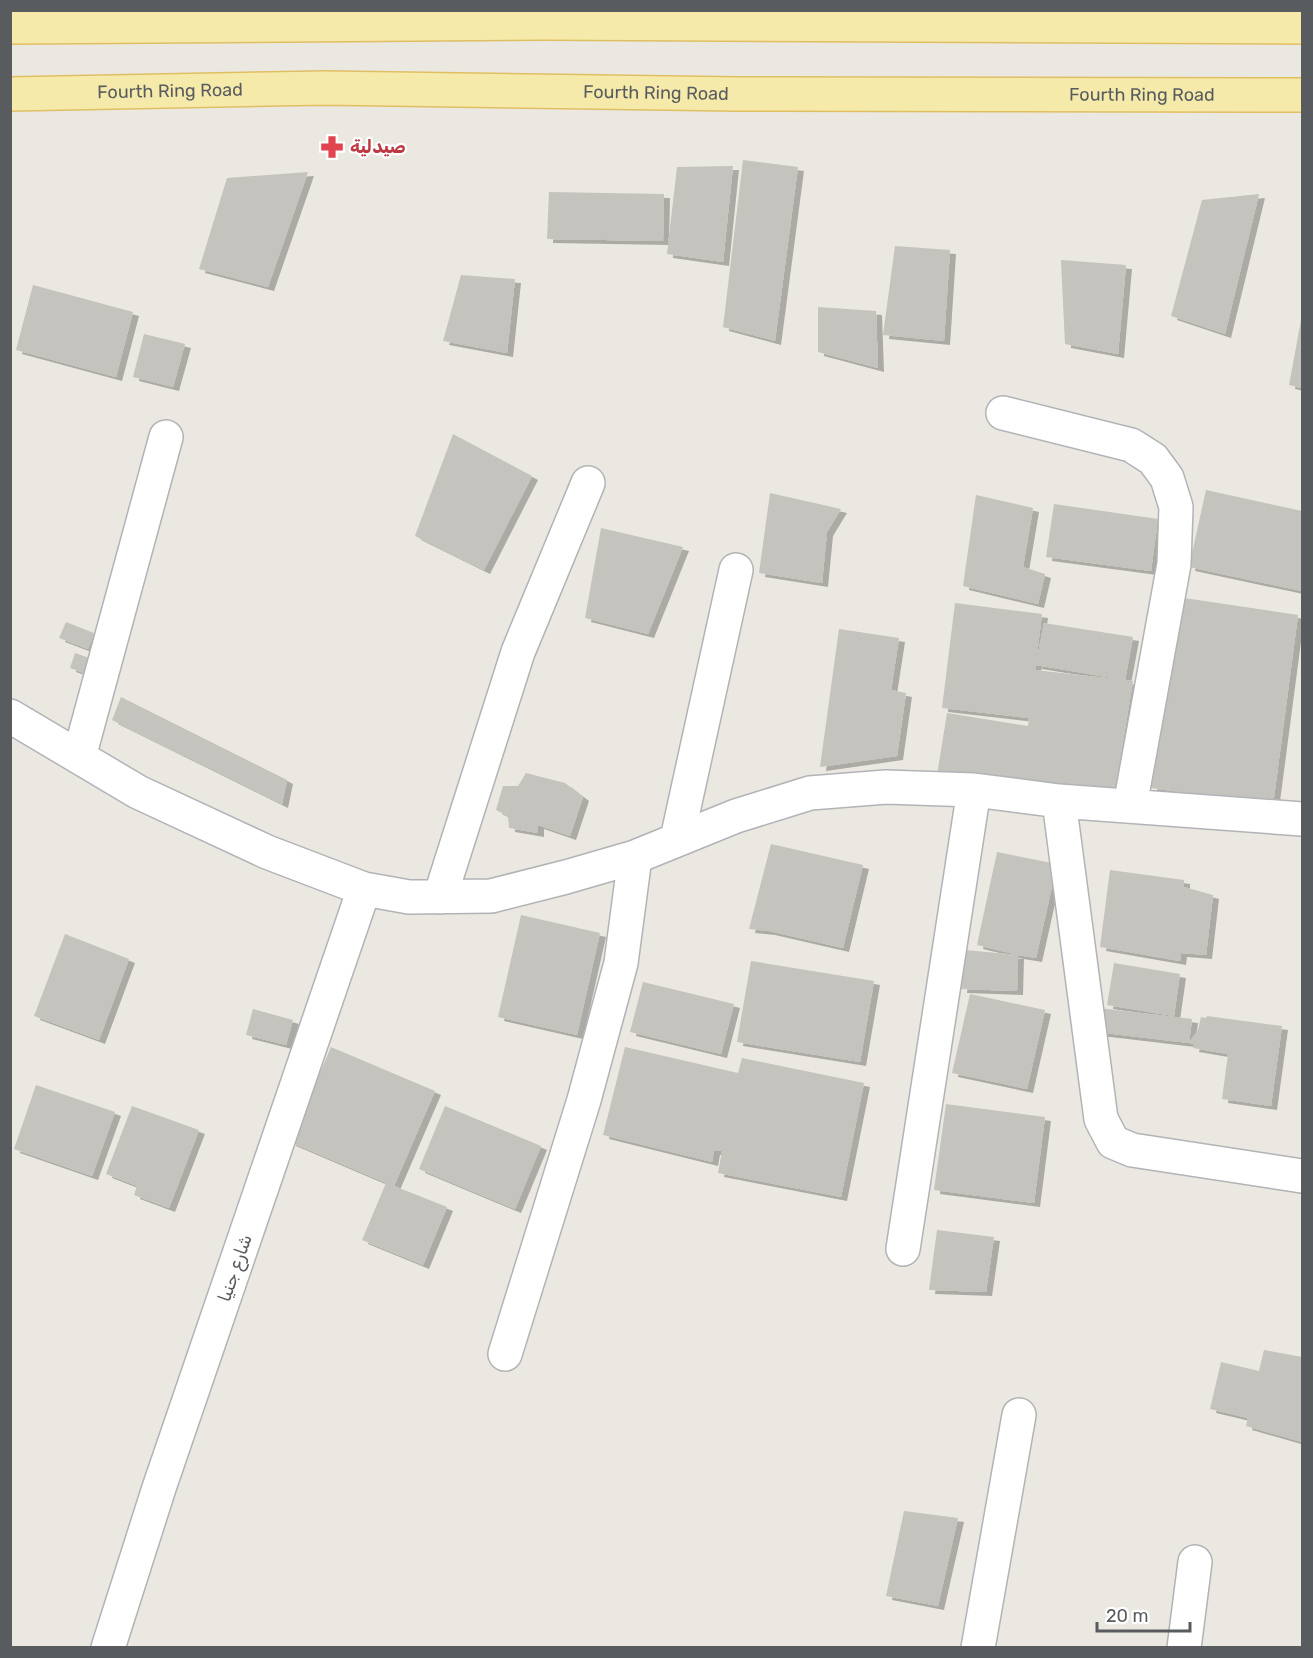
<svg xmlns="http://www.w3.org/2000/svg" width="1313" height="1658" font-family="Rubik,'Noto Naskh Arabic',sans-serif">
<defs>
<filter id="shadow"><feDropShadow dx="6" dy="4" stdDeviation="0" flood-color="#0004"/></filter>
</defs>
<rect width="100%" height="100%" fill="#eae8e0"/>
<!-- building -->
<path fill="#c5c3bd" filter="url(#shadow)" d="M743,160l55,7 -23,174 -52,-14z
M733,166l-10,96 -56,-8 10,-87z
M308,172l-40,115 -69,-18 28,-91z
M549,192l115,2 -1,47 -116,-2z
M1259,194l-34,140 -54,-18 31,-116z
M895,246l55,4 -6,91 -61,-6z
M1061,260l65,5 -8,89 -53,-10z
M461,275l54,4 -8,74 -64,-12z
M33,285l100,27 -17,65 -100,-27z
M818,307l58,4 2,57 -60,-16z
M1301,320h1v68l-13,-3z
M144,334l41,10 -12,43 -40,-10z
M453,434l79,42 -48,94 -69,-34z
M1206,490l96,21v80l-113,-24z
M770,493l71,16 -14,23 -5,51 -63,-10z
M976,495l57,13 -10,59 22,7 -7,30 -75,-18z
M1054,504l104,15 -7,52 -105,-14z
M601,528l82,19 -35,87 -63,-16z
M1184,598l114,17 -25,190 -122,-17z
M955,603l87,11 -7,56 98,11 -20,121 -176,-27 10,-62 81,13 1,-8 -87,-10z
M66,622l28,11 -6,16 -29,-11z
M1044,623l89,14 -8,43 -89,-15z
M839,629l60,9 -8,52 15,3 -9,63 -77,11z
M75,653l17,6 -5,15 -17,-6z
M121,697l166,83 -5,24 -170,-84z
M526,773l39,10 18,14 -13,39 -32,-11v8l-29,-5 -1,-12 -12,-6 7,-24h15z
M771,844l92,21 -20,83 -74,-17 -20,-2z
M997,852l60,12 -21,94 -18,-3 -1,36 -56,-2 4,-39 53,5 -41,-10z
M1110,870l74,10v7l29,8 -7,60 -25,-2 -1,8 -80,-14z
M521,915l79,18 -23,102 -79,-18z
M65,934l64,25 -30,81 -65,-24z
M751,961l123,20 -14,81 -123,-20z
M1114,963l66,11 -6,42 -67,-11z
M643,982l91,22 -13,50 -91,-22z
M970,994l75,16 -18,79 -75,-16z
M1099,1008l93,11 -3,24 -93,-11z
M253,1009l40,11 -7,25 -40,-10z
M1207,1016l75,10 -11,80 -49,-7 6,-45 -35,-6 1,-4 -5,-1 9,-13 3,-13 5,1z
M331,1047l104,44 -41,95 53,21 -24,58 -61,-25 24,-57 -96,-41z
M625,1047l113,26 4,-15 122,25 -23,114 -123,-24 4,-22h-8l-2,11 -109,-27z
M36,1085l79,27 -23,64 -78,-27z
M946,1104l99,13 -11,86 -100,-13z
M132,1106l67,24 -30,78 -35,-13 3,-9 -31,-12z
M445,1106l96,40 -26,63 -96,-40z
M937,1230l57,7 -8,55 -57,-2z
M1264,1350l38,7v85l-56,-16 2,-8 -38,-9 11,-47 38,9z
M904,1511l54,7 -20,88 -52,-10z"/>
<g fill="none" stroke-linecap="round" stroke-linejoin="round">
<!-- minor casing -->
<g stroke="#b1b3b7" stroke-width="36">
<path id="minor" d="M1003,413l128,32 22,14 14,19 9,29 -2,57 -44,242
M10,716l128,76 129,60 97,37 45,8 82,-1 75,-19 69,-20 101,-41 74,-23 76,-6 88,3 85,11 243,18
M79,757l87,-320
M1059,801l42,318 12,23 19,8 170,26
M677,839l59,-269
M440,897l78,-245 70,-169
M903,1249l71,-459
M505,1354l79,-254 37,-137 14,-106
M108,1648l51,-160 205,-599
M978,1648l41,-233
M1184,1648l11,-86"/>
</g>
<!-- major casing -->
<g stroke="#e0bf63" stroke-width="36">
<g id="major">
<path d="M10,27l535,-4 757,4"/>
<path id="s1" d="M10,94l315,-6 412,6 565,1"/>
</g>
</g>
<!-- minor -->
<use href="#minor" stroke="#fff" stroke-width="33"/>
<!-- major -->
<use href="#major" stroke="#f5eaaa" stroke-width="33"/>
</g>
<!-- icons -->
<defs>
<g id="pharmacy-bare" transform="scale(1.8)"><path d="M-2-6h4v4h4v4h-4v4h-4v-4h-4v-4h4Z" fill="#e0444e" stroke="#fff" stroke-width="2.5" paint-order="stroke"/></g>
</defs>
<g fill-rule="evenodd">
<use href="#pharmacy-bare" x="332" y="147"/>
</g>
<g text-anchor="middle" stroke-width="4.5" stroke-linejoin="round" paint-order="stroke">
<!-- street labels -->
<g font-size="18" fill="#595c5f" stroke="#fff">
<text dy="6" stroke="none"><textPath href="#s1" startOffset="160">Fourth Ring Road</textPath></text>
<text dy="6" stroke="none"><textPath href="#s1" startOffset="646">Fourth Ring Road</textPath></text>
<text dy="6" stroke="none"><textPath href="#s1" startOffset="1132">Fourth Ring Road</textPath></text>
<text transform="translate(235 1268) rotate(-71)" y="6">شارع جنيا</text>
</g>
<!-- health labels -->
<g font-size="18" font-weight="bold" fill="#be3a42" stroke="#fff" text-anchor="start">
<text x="350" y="153">صيدلية</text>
</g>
</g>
<!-- border -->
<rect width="1313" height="1658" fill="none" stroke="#595c5f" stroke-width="24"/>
<!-- scale -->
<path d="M1097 1622v9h93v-9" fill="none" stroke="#595c5f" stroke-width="3"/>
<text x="1106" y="1622" font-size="18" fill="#595c5f" stroke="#ffffff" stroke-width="4.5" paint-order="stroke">20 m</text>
</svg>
